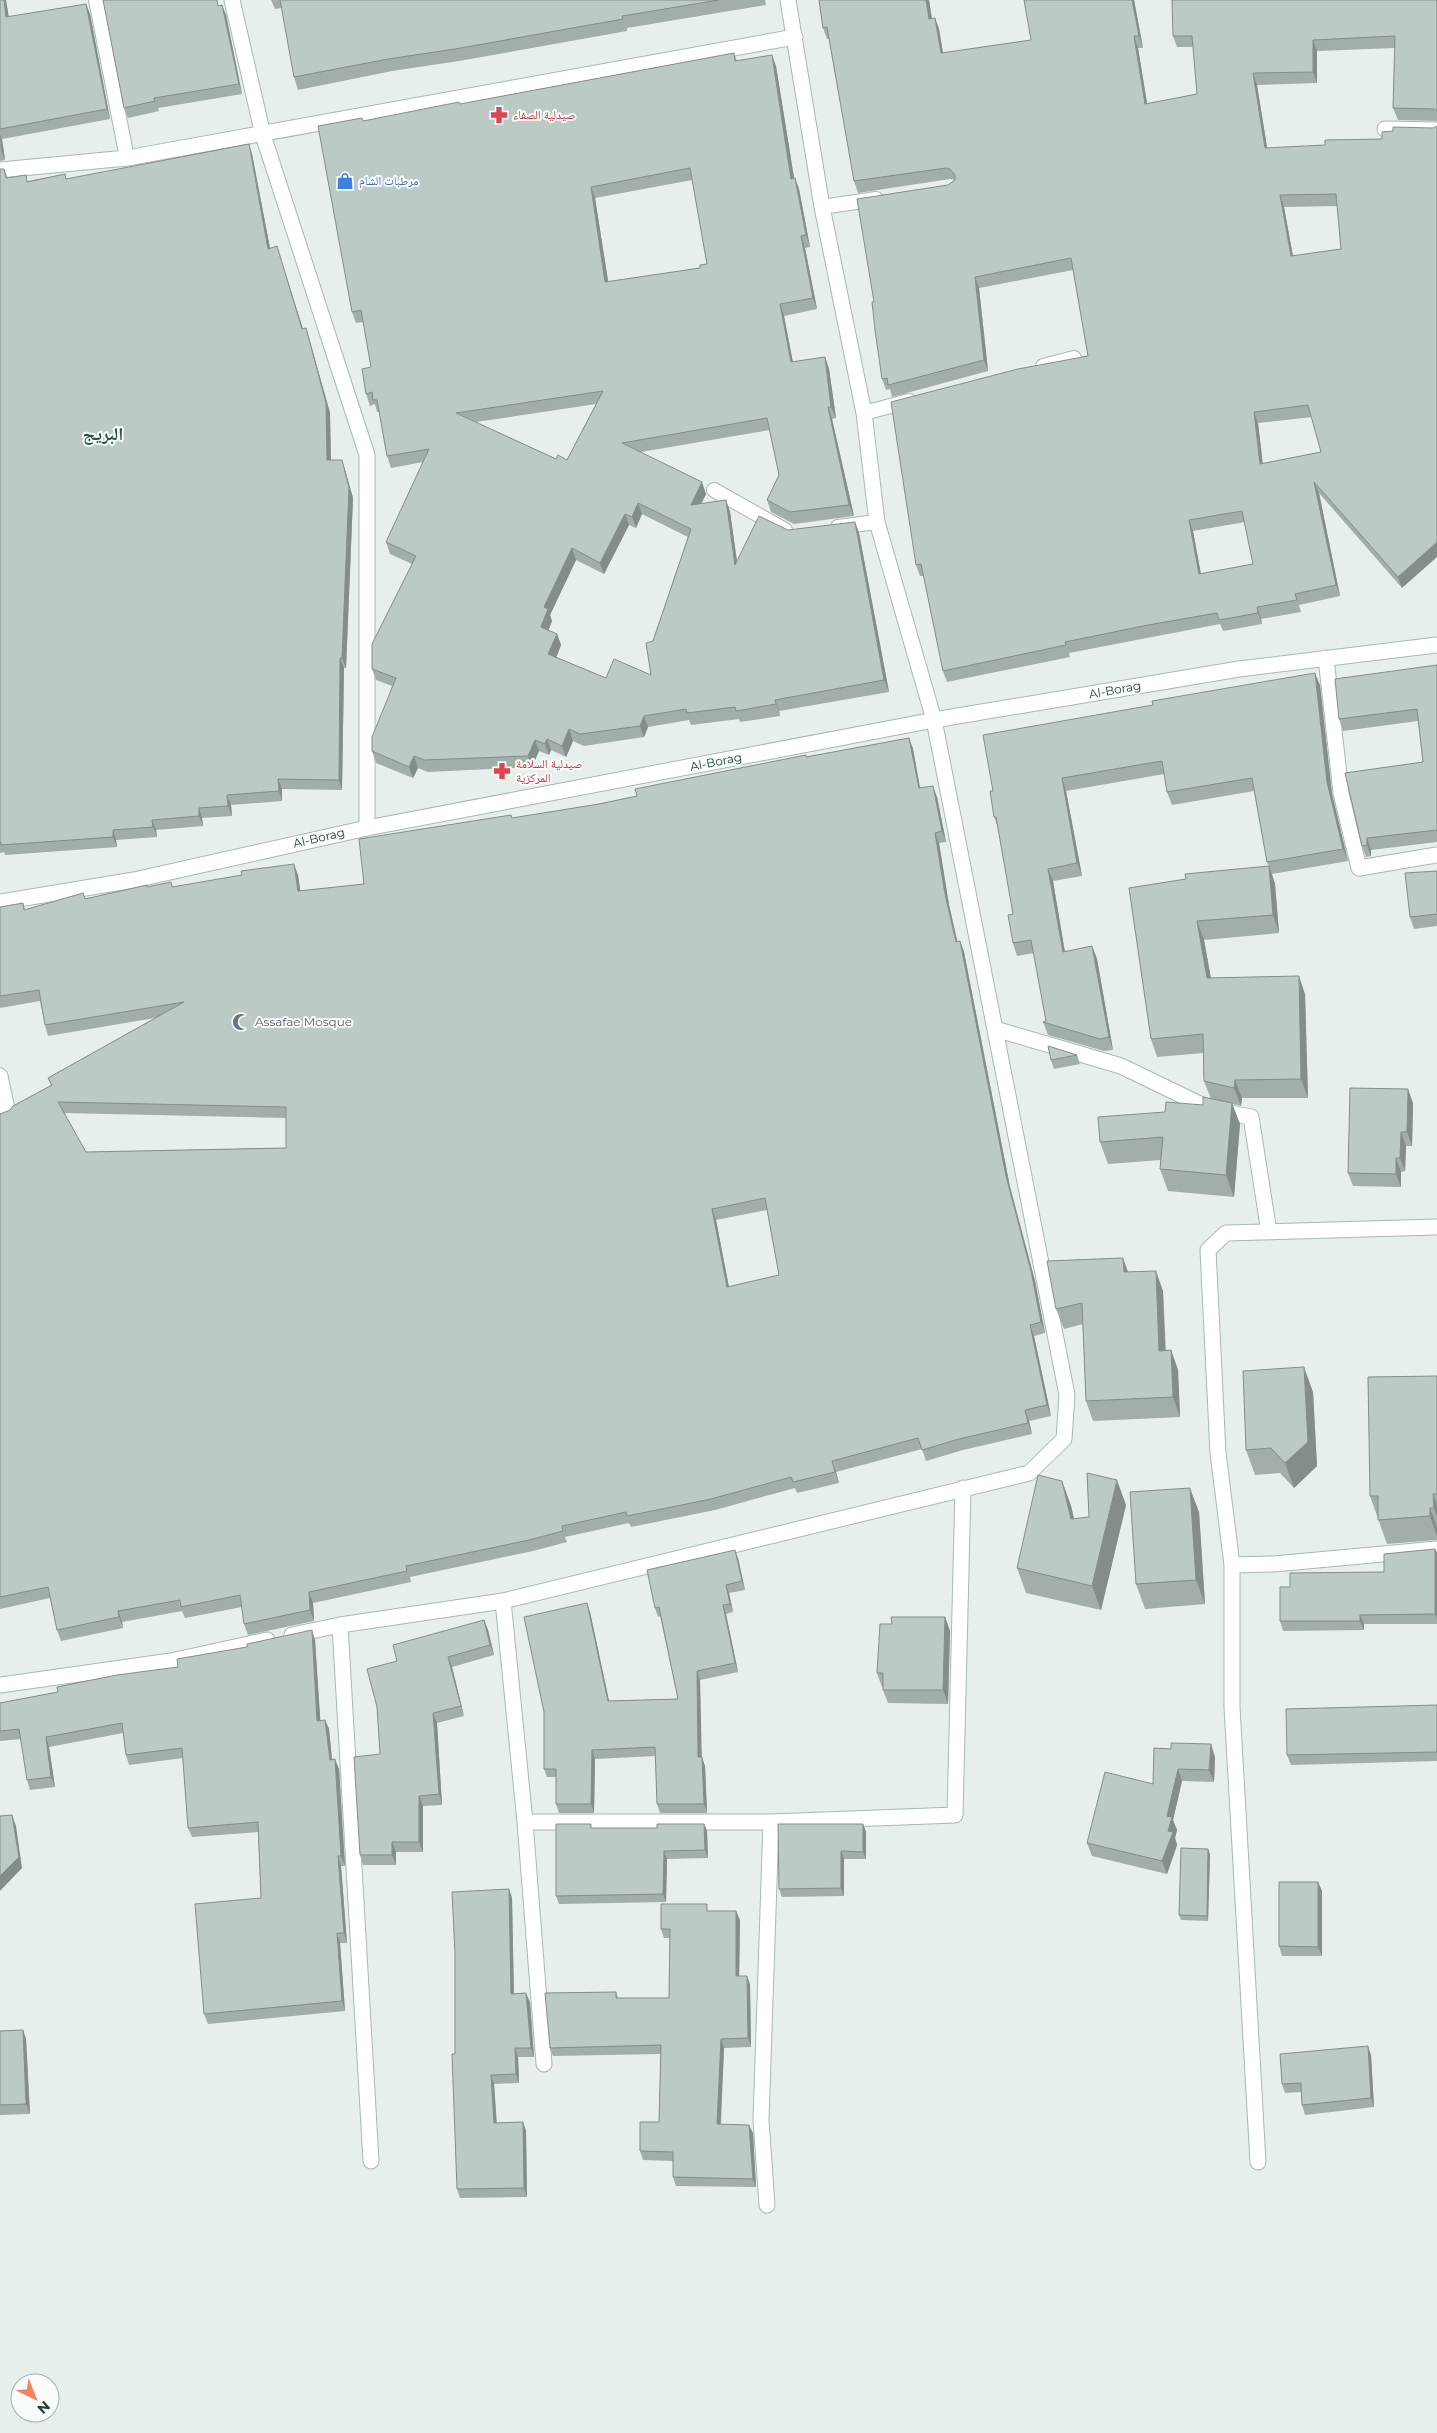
<svg xmlns="http://www.w3.org/2000/svg" width="1437" height="2433" font-family="Montserrat,'Noto Naskh Arabic',sans-serif">
<rect width="100%" height="100%" fill="#e6efeb"/>
<g fill="none" stroke-linecap="round" stroke-linejoin="round">
<!-- service casing -->
<g stroke="#a8b8b2" stroke-width="16">
<path id="service" d="M96,0l31,158
M822,207l54,-8
M1043,366l31,-8
M864,413l45,-12
M714,490l71,40
M838,527l39,-5"/>
</g>
<!-- minor casing -->
<g stroke="#a8b8b2" stroke-width="17">
<path id="minor" d="M232,0l31,135 104,320v373
M1385,129l52,1
M0,170l127,-12 668,-121
M1326,658l15,135 18,75 78,-13
M995,1029l126,37 91,44 39,7 18,115
M0,1076l8,38 -8,2
M1232,1565l42,-1 163,-15
M503,1601l22,221 19,242
M340,1625l31,536
M292,1635l48,-10 163,-24 526,-128 35,-34 3,-44 -133,-675 -57,-198 -13,-109 -42,-206 -34,-207
M0,1685l171,-24 96,-21
M525,1822h246l184,-7 8,-327
M1258,2162l-26,-455v-142l-14,-112 -10,-203 18,-17 211,-6
M767,2205l-6,-85 10,-298"/>
</g>
<!-- tertiary casing -->
<g stroke="#a8b8b2" stroke-width="17">
<path id="tertiary" d="M0,902l134,-22 233,-52 567,-108 305,-51 198,-24"/>
</g>
<!-- service -->
<use href="#service" stroke="#fff" stroke-width="14"/>
<!-- minor -->
<use href="#minor" stroke="#fff" stroke-width="15"/>
<!-- tertiary -->
<use href="#tertiary" stroke="#fff" stroke-width="15"/>
</g>
<!-- wall -->
<path fill="#a1aea9" fill-rule="evenodd" d="M0,0h6l3,17 77,-13 4,10 20,105 -108,20 3,21 -5,1z
M271,0h494l1,5 -139,23v3l-168,30 -67,10 -94,19 -4,-13 -12,-69 -7,1z
M819,0h110l3,18h3l4,11 4,24 88,-13 103,-40 9,48h-5l9,56 50,-10 -4,-47h-16l-4,-11 264,-36v121l-39,-1 -5,-12 2,-60 -78,3v32l-60,2 10,63 58,-3 57,-6 20,449 -83,-95 21,103 -41,9 2,7 -40,7 1,5 -39,7 -3,-7 -68,13 -83,16 1,4 -123,25 -4,-11 -19,-95h-4l-4,-11 172,-209 -15,-86 -94,18 9,83 -96,26 -2,-8 -4,1 -4,-11 -8,-77 74,-117 7,-5 -5,-1 -92,14 -4,-12 -25,-142h-2l-4,-11zM1337,206l4,43 -48,7 -9,-49zM1312,417l9,35 -58,12 -5,-41zM1245,522l8,42 -52,10 -8,-43z
M220,5h2l4,10 16,79 -84,14 1,3 -31,7 -4,-10z
M734,53l3,8 39,5 18,112h1l4,11 11,58 -5,1 12,61 -33,7 9,46 32,-5 4,12 7,49 -4,1 22,97 -60,8 -23,-12 -4,-12 12,-25 -9,-45 -129,22 65,42 -5,10 25,-4 4,12 7,49 51,-31 67,-8 4,11 30,159 -110,19 1,5 -40,6 -1,-3 -48,6 -2,-5 -41,7 -4,10 -60,9 -11,-5 -7,16 -15,-7 -2,5 -10,-4 -7,16 -104,5 -10,-4 -5,10 -37,-15 -4,-12 20,-65 -16,-6 -4,-11 40,-105 -22,-10 -4,-12 37,-80 -32,6 -4,-12 -8,-44h-2l-2,-8 -5,2 -4,-12 5,-27 -8,-45 -7,1 -4,-11 11,-191 97,-17zM692,180l15,84 -7,4 -92,14 -13,-84zM596,404l-29,56 -11,-1 -80,-37zM642,514l46,23 -35,104 -2,34 -45,3 -50,-20 5,-13 -4,-11 -9,-4 4,-9 -2,-6 26,-55 28,14 25,-49 7,3z
M252,154l18,94 10,8 23,73 3,-1 3,10 21,75 1,47 14,10 8,28 -7,170h-2l-2,122 -60,-1v12l-51,4 1,11 -30,2 1,8 -47,4 1,7 -41,3 1,7 -112,8 -1,-3 -4,1v-684h4l4,9 20,3 37,-7 1,5z
M1437,665v177l-66,8v6l-5,1 -4,-11 -17,-73 78,-11 -5,-41 -75,10 -4,-12z
M1320,685l12,109 16,67 -76,13 3,10 4,49 -75,7 7,38 94,16 3,104h-66l-1,8 -9,-2 8,20 -6,73 -66,-6 -8,-22 1,-9 -53,4 -8,-22 65,-30 38,-7 8,-6 -7,-18 -1,-28 -46,4 -6,-18 -22,-151 140,-22 -2,-4 -13,-71 -82,14 -5,-13 -3,-18 -98,17 16,85 -29,5 12,71 27,-6 5,13 16,91 -9,1 -56,-16 -5,-13 3,-1 -12,-68 -17,3 -4,-13v-29l-15,-87 -4,-10 -4,-26z
M909,738l4,11 7,39 17,9 9,45 -7,1 10,62 8,36h3l4,11 46,235 25,94 10,52 -11,3 17,80 -22,5 3,13 -69,16 -37,11 -4,-12 -86,23 3,11 -42,10 -2,-5 -80,22 -84,17 -2,-4 -64,14 2,5 -34,9 -123,26 1,5 -98,21 1,18 -66,14 -4,-11 -2,-17 -57,11 -3,-7 -60,11 1,6 -62,13 -4,-11 -7,-32 -50,11v-495l10,-4 41,-25 -3,-7 107,-60 -107,18 -3,-11 -5,-24 -40,7v-101l23,-4 2,7 123,-23h25l125,-12 2,16 64,-7 148,-66 87,-14 38,-8 170,-39zM64,1113l222,5v30l-200,4zM767,1210l12,65 -50,12 -13,-67z
M1437,871v55l-23,3 -4,-12z
M1077,1055l3,9 -26,5 -3,-9z
M1413,1103l-1,43h-6l-1,25 -4,1v15l-48,-1 -5,-13z
M1129,1272l34,19 3,60 5,-1 7,20 2,47 -87,4 -7,-20 -3,-77 -19,5 -8,-20z
M1437,1376v164l-50,4 -17,-48z
M1313,1392l4,74 -23,22 -14,-15 -25,2 -9,-25z
M1062,1481l9,25 3,13 15,-2 37,-12 -25,105 -75,-17 -9,-25z
M1199,1512l6,92 -60,5 -9,-25z
M1435,1549l2,4v71h-73v6l-81,1 -3,-10 10,-34 94,-15z
M738,1558l7,32 -16,3 4,19 -7,2 12,58 -38,8 1,77 4,9 2,47h-47l-3,-9 -1,-48 -61,3 -1,54h-35l-3,-9v-27h-9l-3,-8 46,-157 19,89 69,-2 -18,-83 -2,1 -3,-9z
M945,1617l5,14 -2,73 -60,-1 -5,-13v-3h-1l-5,-14 15,-49z
M484,1620l4,10 6,25 -42,12 12,49 -27,7 5,82 -19,1v46h-27v13h-33l-3,-10 20,-101 17,-93z
M315,1640l5,80h5l4,9 3,31 7,9 6,97h-4l6,77h-7l5,68 -137,13 -4,-10 57,-116 -3,-66 -66,5 -4,-9 -5,-70 -54,7 -3,-10 -3,-22 -74,14 6,40 -25,3 -3,-10 -6,-41 -21,2v-38l58,-11z
M1437,1705v56l-146,4 -4,-10z
M1154,1748l61,9 -1,25 -32,-1 -9,39 4,10 -2,8 2,7 -10,29 -75,-18 -5,-13 66,-59z
M704,1824l3,7 1,27 -41,1 -1,43 -107,2 -3,-8 37,-68h64z
M863,1824l3,8v27h-22v37l-62,1 -3,-8z
M1210,1854l-2,67 -27,-1 -2,-5z
M1318,1882l4,9v65h-40l-3,-10z
M509,1889l3,9 2,96 16,8 4,55h-16l1,26 -25,1 3,39 26,-1 3,9 1,66 -67,1 -3,-9 -2,-135z
M709,1911l31,9 -1,56 11,8 1,63 -27,1 -3,76 32,9 3,54 -80,-1 -3,-9v-16l-30,-1 -3,-9 19,-29 2,-68 -108,2 -3,-8 66,-56 2,6h51l1,-60h-6l-3,-9z
M23,2030l3,9 4,75 -30,1v-84z
M1371,2055l3,52 -69,8 -3,-10 -1,-13 -16,1 -3,-9z"/>
<!-- shaded-wall -->
<path fill="#838d89" d="M4,0h2l4,27 -4,-10z
M926,0h3l4,30 -4,-11z
M1132,0h2l9,48 -4,-12z
M86,4l4,10 20,105 -3,-10z
M222,5l4,10 16,79 -3,-10z
M935,18l4,11 6,36 -4,-12z
M1134,36l4,12 11,67 -4,-11z
M1313,40l4,11v32l-4,-11z
M772,55l4,11 20,124 -5,-11z
M1253,73l4,12 12,74 -4,-11z
M0,134l2,5 3,21 -4,-10z
M249,144l3,10 20,105 -4,-10z
M795,178l4,11 11,58 -4,-12z
M591,187l4,11 15,95 -5,-11z
M1280,195l4,12 11,61 -4,-12z
M801,236l4,12 12,61 -4,-11z
M277,246l3,10 26,83 -4,-10z
M975,277l4,11 9,83 -4,-11z
M780,304l4,12 11,58 -4,-12z
M306,328l3,10 21,75 1,57 -4,-10z
M825,357l4,12 7,49 -5,-11z
M828,407l4,12 22,97 -5,-11z
M1254,412l4,11 6,53 -4,-12z
M342,460l3,10 8,28 -7,170 -4,-10z
M702,482l4,12 -11,22 -4,-11z
M1314,482l5,11 21,103 -4,-11z
M726,500l4,12 9,64 -4,-11z
M638,503l4,11 -6,14 -4,-11z
M625,514l4,11 -25,49 -4,-11z
M1189,520l4,11 10,55 -4,-12z
M855,522l4,11 30,159 -5,-12z
M1437,542v15l-35,31 -4,-11z
M572,548l4,12 -26,55 2,6 -7,18 -4,-12 3,-20z
M1257,607l4,12 1,5 -4,-11z
M557,634l4,11 -8,21 -5,-12z
M340,658l4,10 -2,122 -3,-10z
M1315,673l5,12 12,109 16,67 -5,-12 -16,-67z
M775,700l4,11 1,5 -4,-12z
M644,716l4,11 -4,10 -4,-11z
M569,729l4,12 -7,16 -4,-11z
M909,738l4,11 9,50 -3,-11z
M547,739l4,11 -2,5 -4,-11z
M535,740l4,11 -7,16 -4,-11z
M414,756l4,12 -5,10 -4,-11z
M1062,778l4,13 16,85 -5,-13z
M278,779l4,10v12l-3,-10z
M933,786l4,11 9,45 -4,-11z
M227,795l4,10 1,11 -4,-10z
M199,808l3,10 1,8 -4,-10z
M152,820l4,10 1,7 -4,-10z
M113,830l3,10 1,7 -4,-10z
M935,833l4,10 10,62 11,48 -4,-11 -11,-48z
M1367,838l4,12v6l-4,-11z
M294,864l4,11 4,27 -4,-11z
M1269,866l6,18 4,49 -6,-18z
M1048,869l5,12 14,84 -4,-13z
M1197,921l7,19 10,56 -7,-18z
M960,941l4,11 46,235 25,94 10,52 -4,-11 -35,-146z
M1092,946l5,13 16,91 -4,-13z
M1299,976l6,18 3,104 -7,-19z
M1235,1080l7,18 -1,8 -7,-18z
M1408,1089l5,14 -1,43 -5,-14z
M1232,1103l8,21 -6,73 -8,-22z
M1401,1132l5,14 -1,25 -5,-13z
M1396,1158l5,14v15l-5,-13z
M712,1209l4,11 15,78 -4,-11z
M1123,1258l7,19 -6,-5z
M1156,1271l7,20 3,80 -7,-20z
M1030,1325l4,11 17,80 -4,-11z
M1171,1350l7,20 2,47 -7,-20z
M1304,1367l9,25 4,74 -23,22 -9,-25z
M1025,1410l4,11 3,13 -4,-11z
M832,1461l4,11 3,11 -4,-11z
M1117,1480l9,25 -25,105 -9,-24z
M1062,1481l9,25 9,38 -9,-25z
M1190,1488l9,24 6,92 -9,-24z
M1433,1494l4,11v12l-3,-9z
M1430,1508l7,19v9l-7,-20z
M1435,1549l2,4v66l-2,-5z
M735,1550l3,8 7,32 -3,-9z
M726,1585l3,8 4,19 -3,-8z
M309,1592l4,11 1,18 -4,-11z
M587,1603l3,9 21,98 -3,-9z
M723,1605l3,9 12,58 -3,-9z
M118,1611l4,11 1,6 -4,-11z
M1360,1615l4,9v6l-4,-9z
M945,1617l5,14 -2,73 -5,-14z
M484,1620l4,10 6,25 -4,-10z
M312,1630l3,10 6,90 -4,-9z
M448,1657l4,10 12,49 -3,-10z
M697,1671l3,9 2,86 -4,-9z
M433,1713l4,10 5,82 -3,-11z
M325,1720l4,9 4,41 -3,-10z
M46,1737l3,10 6,40 -4,-10z
M1211,1744l4,13 -1,25 -5,-12z
M592,1750l3,9 -1,54 -3,-9z
M702,1757l3,9 2,47 -3,-9z
M335,1759l4,10 6,97 -4,-10z
M1178,1769l4,12 -9,39 4,10 -2,8 2,7 -10,29 -5,-13 6,-30 -1,-15z
M419,1796l4,10v46l-4,-10z
M12,1815l4,11 6,42 -22,23v-15z
M704,1824l3,7 1,27 -3,-8z
M863,1824l3,8v27l-3,-7z
M392,1842l4,10v13l-4,-10z
M1208,1849l2,5 -2,67 -1,-5z
M664,1851l3,8 -1,43 -3,-8z
M841,1851l3,8v37l-3,-8z
M338,1856l3,10 6,77 -3,-10z
M1318,1882l4,9v65l-4,-9z
M509,1889l3,9 2,105 -3,-9z
M736,1911l4,9 -1,64 -3,-8z
M337,1933l3,10 5,68 -3,-10z
M747,1976l3,8 1,63 -3,-9z
M526,1993l4,9 4,55 -3,-9z
M23,2030l3,9 4,75 -4,-10z
M721,2039l3,9 -4,85 -3,-9z
M1368,2046l3,9 3,52 -3,-9z
M515,2048l3,9 1,26 -3,-9z
M491,2075l3,9 3,48 -3,-9z
M523,2122l3,9 1,66 -3,-9z
M749,2125l4,8 3,54 -3,-8z"/>
<!-- building -->
<path fill="#bbcac4" stroke="#838d89" fill-rule="evenodd" d="M0,0h4l2,17 80,-13 21,105 -107,20z
M103,0h114l1,6 4,-1 17,79 -85,14 1,3 -31,7z
M280,0h439l-97,16 1,3 -168,30 -67,10 -94,18z
M819,0h107l3,19 6,-1 6,35 90,-13 -7,-40h108l7,36h-5l11,68 52,-10 -5,-58h-19l-1,-36h265v111l-3,-2 -41,-1 2,-72 -82,4v32l-60,1 12,75 60,-3v-5l57,-1v-7l11,-1v-4l40,1 4,-2v416l-39,35 -84,-95 22,103 -41,9 2,6 -40,7 1,6 -39,7 -2,-7 -69,12 -83,17 1,3 -123,26 -22,-107 -5,1 -25,-163 127,-33 70,-13 -17,-98 -96,19 9,83 -96,25 -1,-7 -5,1 -7,-49 -3,-28h2l-17,-103 91,-14 7,-5v-5l-5,-6 -4,-1 -92,13 -27,-154 -4,1zM1336,194l5,55 -50,7 -11,-61zM1308,405l13,47 -61,12 -6,-52zM1242,511l11,53 -54,10 -10,-54z
M734,53l1,8 37,-6 19,124 4,-1 11,57 -5,1 12,62 -33,6 11,58 34,-5 6,50h-3l21,98 -59,7 -23,-12 12,-25 -12,-57 -145,25 80,39 -11,23 35,-5 9,65 24,-49 29,14 67,-8 29,158 -109,20 1,4 -40,7 -1,-4 -48,6 -1,-4 -42,7 -4,10 -60,8 -11,-5 -7,17 -15,-7 -2,5 -10,-4 -7,16 -104,4 -10,-4 -5,11 -37,-16v-14l24,-59 -24,-9v-25l44,-88 -30,-14 43,-93 -42,7 -10,-56h-4l-1,-8 -6,2 -4,-25 9,-2 -10,-57 -9,2 -34,-186 44,-8 1,3 96,-19 1,2zM690,168l17,96 -7,1v3l-95,14 -14,-95zM603,391l-36,69 -9,-5 -2,4 -100,-46zM638,503l53,26 -38,112 -7,2 5,32 -37,-16 -8,19 -58,-24 9,-20 -16,-7 7,-18 -4,-2 28,-59 28,15 25,-49 7,3z
M249,144l19,105 9,-3 25,83 4,-1 20,75 1,57h15l7,28 -7,170h-2l-1,122 -61,-1 1,12 -52,4 1,11 -29,2v8l-47,4 1,7 -40,3v7l-112,8v-3h-1v-673h4l2,9 20,-3 1,7 38,-8 1,5z
M1437,665v165l-70,8v7l-5,1 -17,-73 78,-11 -6,-53 -78,10 -4,-40z
M1315,673l12,109 16,67 -76,13 -15,-84 -85,14 -5,-31 -100,17 15,85 -29,6 15,83 29,-6 17,91 -9,2 -57,-17 3,-1 -15,-81 -18,3 -5,-28 5,-1 -17,-97h-2l-4,-26h3l-10,-56 170,-30 -1,-4z
M909,738l10,50 14,-2 9,45 -7,2 10,61 11,48 4,-1 46,235 25,95 10,51 -11,3 17,80 -22,5 3,13 -69,16 -37,11 -4,-12 -86,23 3,11 -42,10 -2,-5 -80,22 -84,17 -1,-4 -64,14 1,5 -34,9 -123,26 1,5 -98,21 1,18 -66,14 -4,-29 -59,12 -1,-7 -62,11 1,6 -62,13 -9,-43 -48,10v-483l10,-4 3,-4 39,-21 -4,-7 136,-76 -139,23 -6,-35 -39,6v-89l23,-4 1,7 59,-17 2,6 62,-14v2l24,-5 1,5 70,-12 -1,-4 53,-7 4,27 66,-7 -5,-45 152,-24 1,3 87,-14 38,-8 -2,-7 171,-34v2zM58,1102l228,5v41l-200,4zM765,1198l14,77 -52,12 -15,-78z
M1269,866l4,49 -76,6 10,57 92,-2 2,103 -66,1 -1,8 -30,-7 -1,-47 -52,5 -22,-151 57,-9 -1,-5z
M1437,871v43l-27,3 -5,-44z
M1048,1046l29,9 -26,5z
M1350,1088l58,1 -1,43h-6l-1,26h-4v16l-48,-1z
M1203,1097l29,6 -6,72 -66,-6 3,-32 -63,5 -2,-25 67,-5 1,-10 37,3z
M1123,1258l1,14 32,-1 3,80 12,-1 2,47 -87,4 -4,-98 -26,6 -9,-48z
M1304,1367l4,75 -23,21 -14,-15 -25,2 -3,-79z
M1437,1376v118h-4l1,14h-4v8l-52,4v-24h-8l-2,-119z
M1087,1473l30,7 -25,106 -75,-18 21,-93 24,6 9,38 18,-2z
M1190,1488l6,92 -60,4 -6,-92z
M1435,1549v65l-75,1v6h-80v-34h10v-14l94,-1v-18z
M735,1550l7,31 -16,4 4,19 -7,1 12,58 -38,8 1,86h4l2,47h-47l-2,-57 -63,3 -1,54h-35v-35h-12v-57l-20,-95 63,-14 21,98 70,-2 -19,-92 -4,1 -8,-38z
M891,1617h54l-2,73h-60v-17h-6l3,-49h12z
M484,1620l6,25 -42,12 13,49 -28,7 6,81 -20,2v46h-27v13h-32l-6,-98 26,-3 -3,-47 -10,-38 30,-8 -4,-16z
M312,1630l5,91 8,-1 5,40 5,-1 6,97h-3l6,77h-7l5,68 -138,13 -9,-110 66,-6 -3,-76 -70,6 -6,-80 -56,7 -4,-32 -76,14 5,40 -24,3 -8,-51 -19,2v-28l58,-11 -1,-5 60,-12 61,-8 -1,-8 70,-12v-3z
M1437,1705v47l-150,3 -1,-46z
M1171,1743l40,1 -2,26 -31,-1 -11,47 5,1 -4,14 5,1 -11,29 -75,-18 18,-71 48,12 1,-36 17,1z
M12,1815l7,42 -19,19v-60z
M556,1824h35v4h66v-4h47l1,26 -41,1 -1,43 -107,2z
M778,1824h85v28l-22,-1v37l-62,1z
M1181,1848l27,1 -1,67 -28,-1z
M1279,1882h39v65l-39,-1z
M509,1889l2,105 15,-1 5,55h-16l1,26 -25,1 3,48 29,-1 1,66 -67,1 -5,-135h3v-100l-3,-62z
M661,1904h46v7h29v65h11l1,62 -27,1 -4,85 32,1 4,54 -80,-2v-25l-33,-1v-29h19l2,-77 -111,3 -5,-55 71,-1v6h53l1,-69h-9z
M23,2030l3,74 -26,1v-74z
M1368,2046l3,52 -69,7 -1,-22 -19,1 -2,-30z"/>
<!-- icons -->
<defs>
<g id="pharmacy-bare" transform="scale(1.35)"><path d="M-2-6h4v4h4v4h-4v4h-4v-4h-4v-4h4Z" fill="#e0444e" stroke="#f7fbf9" stroke-width="2.5" paint-order="stroke"/></g>
<g id="shop-bare" transform="scale(1.35)"><path d="M-5-2.5h2.3a2.7 3.5 0 0 1 5.4 0H5L5.5 6h-11ZM-1.5-2.5h3a1.5 2.3 0 0 0-3 0Z" fill="#3f7fe0" stroke="#f7fbf9" stroke-width="2.5" paint-order="stroke"/></g>
<g id="mosque-bare" transform="scale(1.35)"><path d="M3.5-4.9A6 6 0 1 0 3.5 4.9A5 5 0 1 1 3.5-4.9Z" fill="#6b7280" stroke="#f7fbf9" stroke-width="2.5" paint-order="stroke"/></g>
</defs>
<g fill-rule="evenodd">
<use href="#pharmacy-bare" x="499" y="115"/>
<use href="#shop-bare" x="345" y="181"/>
<use href="#pharmacy-bare" x="502" y="771"/>
<use href="#mosque-bare" x="241" y="1022"/>
</g>
<g text-anchor="middle" stroke-width="4" stroke-linejoin="round" paint-order="stroke">
<!-- health labels -->
<g font-size="12" fill="#be3a42" stroke="#f7fbf9" text-anchor="start">
<text x="513" y="119">صيدلية الصفاء</text>
<text x="516" y="768">صيدلية السلامة<tspan x="516" dy="14">المركزية</tspan></text>
</g>
<!-- shop labels -->
<g font-size="12" fill="#366cbe" stroke="#f7fbf9" text-anchor="start">
<text x="359" y="185">مرطبات الشام</text>
</g>
<!-- street labels -->
<g font-size="12" fill="#24423a" stroke="#f7fbf9">
<text transform="translate(1115 690) rotate(-10)" y="4">Al-Borag</text>
<text transform="translate(716 762) rotate(-11)" y="4">Al-Borag</text>
<text transform="translate(319 838) rotate(-13)" y="4">Al-Borag</text>
</g>
<!-- worship labels -->
<g font-size="12" fill="#5b616d" stroke="#f7fbf9" text-anchor="start">
<text x="255" y="1026">Assafae Mosque</text>
</g>
<!-- district labels -->
<g font-size="18" font-weight="bold" fill="#1f5548" stroke="#f7fbf9">
<text x="103" y="440">البريج</text>
</g>
</g>
<!-- north arrow -->
<g transform="translate(35 2398) rotate(137)"><circle r="24" fill="#f7fbf9" stroke="#a3b1ad"/>
<path d="M0-4L9 19L0 12L-9 19Z" fill="#f4845f"/>
<text y="-8" font-size="14" font-weight="bold" text-anchor="middle" fill="#24423a">N</text>
</g>
</svg>
